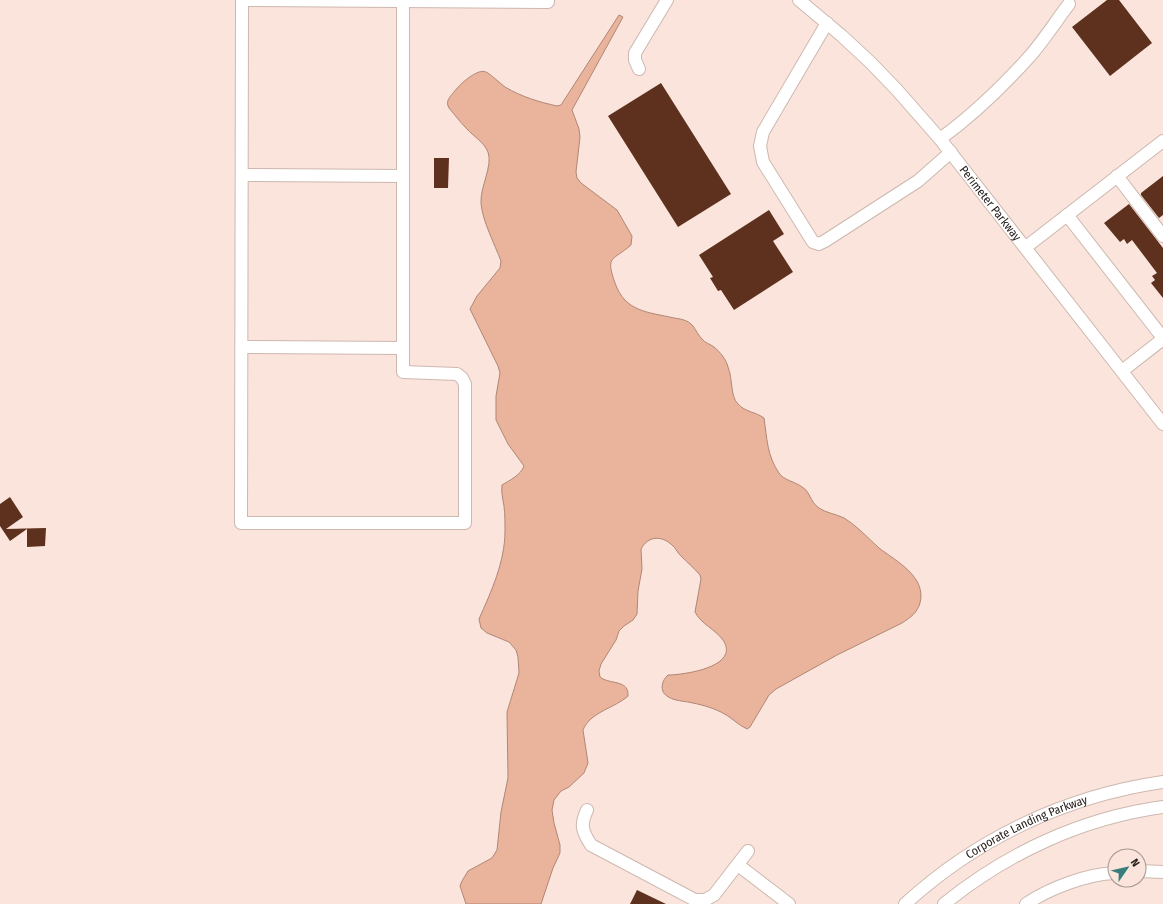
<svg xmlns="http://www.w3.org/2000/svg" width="1163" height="904" font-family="'Fira Sans Condensed',sans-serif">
<rect width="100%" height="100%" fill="#fae4dc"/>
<!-- water -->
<path fill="#eab39c" stroke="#b08776" d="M619,15l4,2 -51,93 7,19 1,8 -4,35 1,6 4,5 36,27 15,26 -1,9c-18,16 -26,10 -16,38 10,29 33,29 59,35 7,1 14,2 19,8 3,4 5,9 9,13 3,4 8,5 12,8 6,5 12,12 14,20 5,12 2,29 10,37 7,8 18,8 26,14 3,20 3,38 15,55 4,7 17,9 23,14 8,4 8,15 17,21 7,5 17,6 25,10 13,8 24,20 35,30 17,13 48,29 41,55 -3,10 -9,14 -18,20l-65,32 -61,34 -7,6 -19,32 -3,2c-9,-4 -17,-13 -26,-17 -10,-5 -22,-8 -33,-10 -7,-1 -16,-2 -21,-6 -8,-5 -5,-16 1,-21 15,0 73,-8 55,-35 -8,-11 -22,-16 -28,-28l6,-33 -1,-4c-6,-7 -12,-12 -18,-18 -4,-3 -6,-9 -10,-12 -11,-10 -24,-9 -31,4l1,20 -4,22 -1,23 -4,6 -9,6 -5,5 -3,9 -15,24 -2,7 1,6 3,2c11,5 26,2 25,17 -13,12 -38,16 -45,34l5,33 -4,10 -15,14 -8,4 -7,9 -2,10 2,13 6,22v8l-7,15 -12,36h-75l-6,-18 2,-5 6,-10 24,-13 5,-8 4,-38 7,-34 -1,-66 12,-39 -1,-16 -2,-7 -7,-8 -22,-9 -6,-5 -2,-9c12,-27 26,-57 26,-88 0,-8 0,-16 -1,-25 -1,-7 -3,-13 -2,-21 8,-5 19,-10 22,-19l-16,-22 -12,-24v-24l4,-23 -2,-7 -28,-57 7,-13 23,-28 1,-7c-6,-16 -19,-41 -20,-58 -1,-16 12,-37 7,-51 -4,-10 -15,-16 -21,-23 -7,-7 -12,-14 -18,-21 -4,-7 1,-11 5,-16 5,-7 23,-24 32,-20 3,1 15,12 19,15 17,10 34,15 52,19l4,-1z"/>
<!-- building -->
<path fill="#5e311e" d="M1107,0h12l33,43 -42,33 -38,-49z
M661,83l70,111 -53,33 -70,-111z
M434,158h15l-1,30h-14z
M1163,176v39l-4,3 -18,-23v-2z
M1129,204l34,44v50l-12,-15 4,-3 -3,-4 5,-3 -25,-33 -5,4 -3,-5 -4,3 -16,-19z
M769,210l15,24 -11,7 20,31 -59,38 -13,-20 -3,1 -8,-13 3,-1 -14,-22z
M10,497l13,20 -17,12 40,-1 -1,18 -18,1v-18l-17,12 -10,-15v-22z
M637,890l29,14h-36z"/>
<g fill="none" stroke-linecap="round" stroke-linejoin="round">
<!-- minor casing -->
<g stroke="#cdb8af" stroke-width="14">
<g id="minor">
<path d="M242,0l-1,523h224v-139l-3,-6 -5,-4 -54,-2v-371"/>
<path d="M242,0l306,2v-2"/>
<path id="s1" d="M799,0l43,36 29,27 26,27 43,49 223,285"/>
<path d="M827,23l-64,109 -3,14 3,16 50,80 6,2 6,-3 93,-60 33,-29"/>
<path d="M639,69l-4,-9v-7l32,-53"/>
<path d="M940,139c33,-24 63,-53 90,-83 14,-16 26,-35 39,-52"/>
<path d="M242,175l161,1"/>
<path d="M1117,176l46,60"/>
<path d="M1067,215l96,123"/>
<path d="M1026,247l137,-106"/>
<path d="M242,347l161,1"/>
<path d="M1122,371l41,-32"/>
<path d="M587,810c-7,15 -5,21 4,35l104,55h10l9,-5 34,-44"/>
<path d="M738,865l51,39"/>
<path d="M1139,871l24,1"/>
<path id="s2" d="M905,904c72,-66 161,-108 258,-122"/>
<path d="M944,904c63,-51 138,-86 219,-97"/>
<path d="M1026,904c24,-16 61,-30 89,-31"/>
</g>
</g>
<!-- minor -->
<use href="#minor" stroke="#fff" stroke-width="12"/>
</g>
<g text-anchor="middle" stroke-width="4" stroke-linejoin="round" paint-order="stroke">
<!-- street labels -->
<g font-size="12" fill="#28201d" stroke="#fae4dc">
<text dy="4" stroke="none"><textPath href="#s1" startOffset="280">Perimeter Parkway</textPath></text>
<text dy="4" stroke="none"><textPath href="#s2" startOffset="145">Corporate Landing Parkway</textPath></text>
</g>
</g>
<!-- north arrow -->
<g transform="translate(1127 868) rotate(56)"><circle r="19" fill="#fae4dc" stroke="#a69690"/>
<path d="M0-3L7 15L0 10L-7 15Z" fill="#367e7c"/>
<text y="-6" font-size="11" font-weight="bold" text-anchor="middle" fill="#28201d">N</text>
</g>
</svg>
